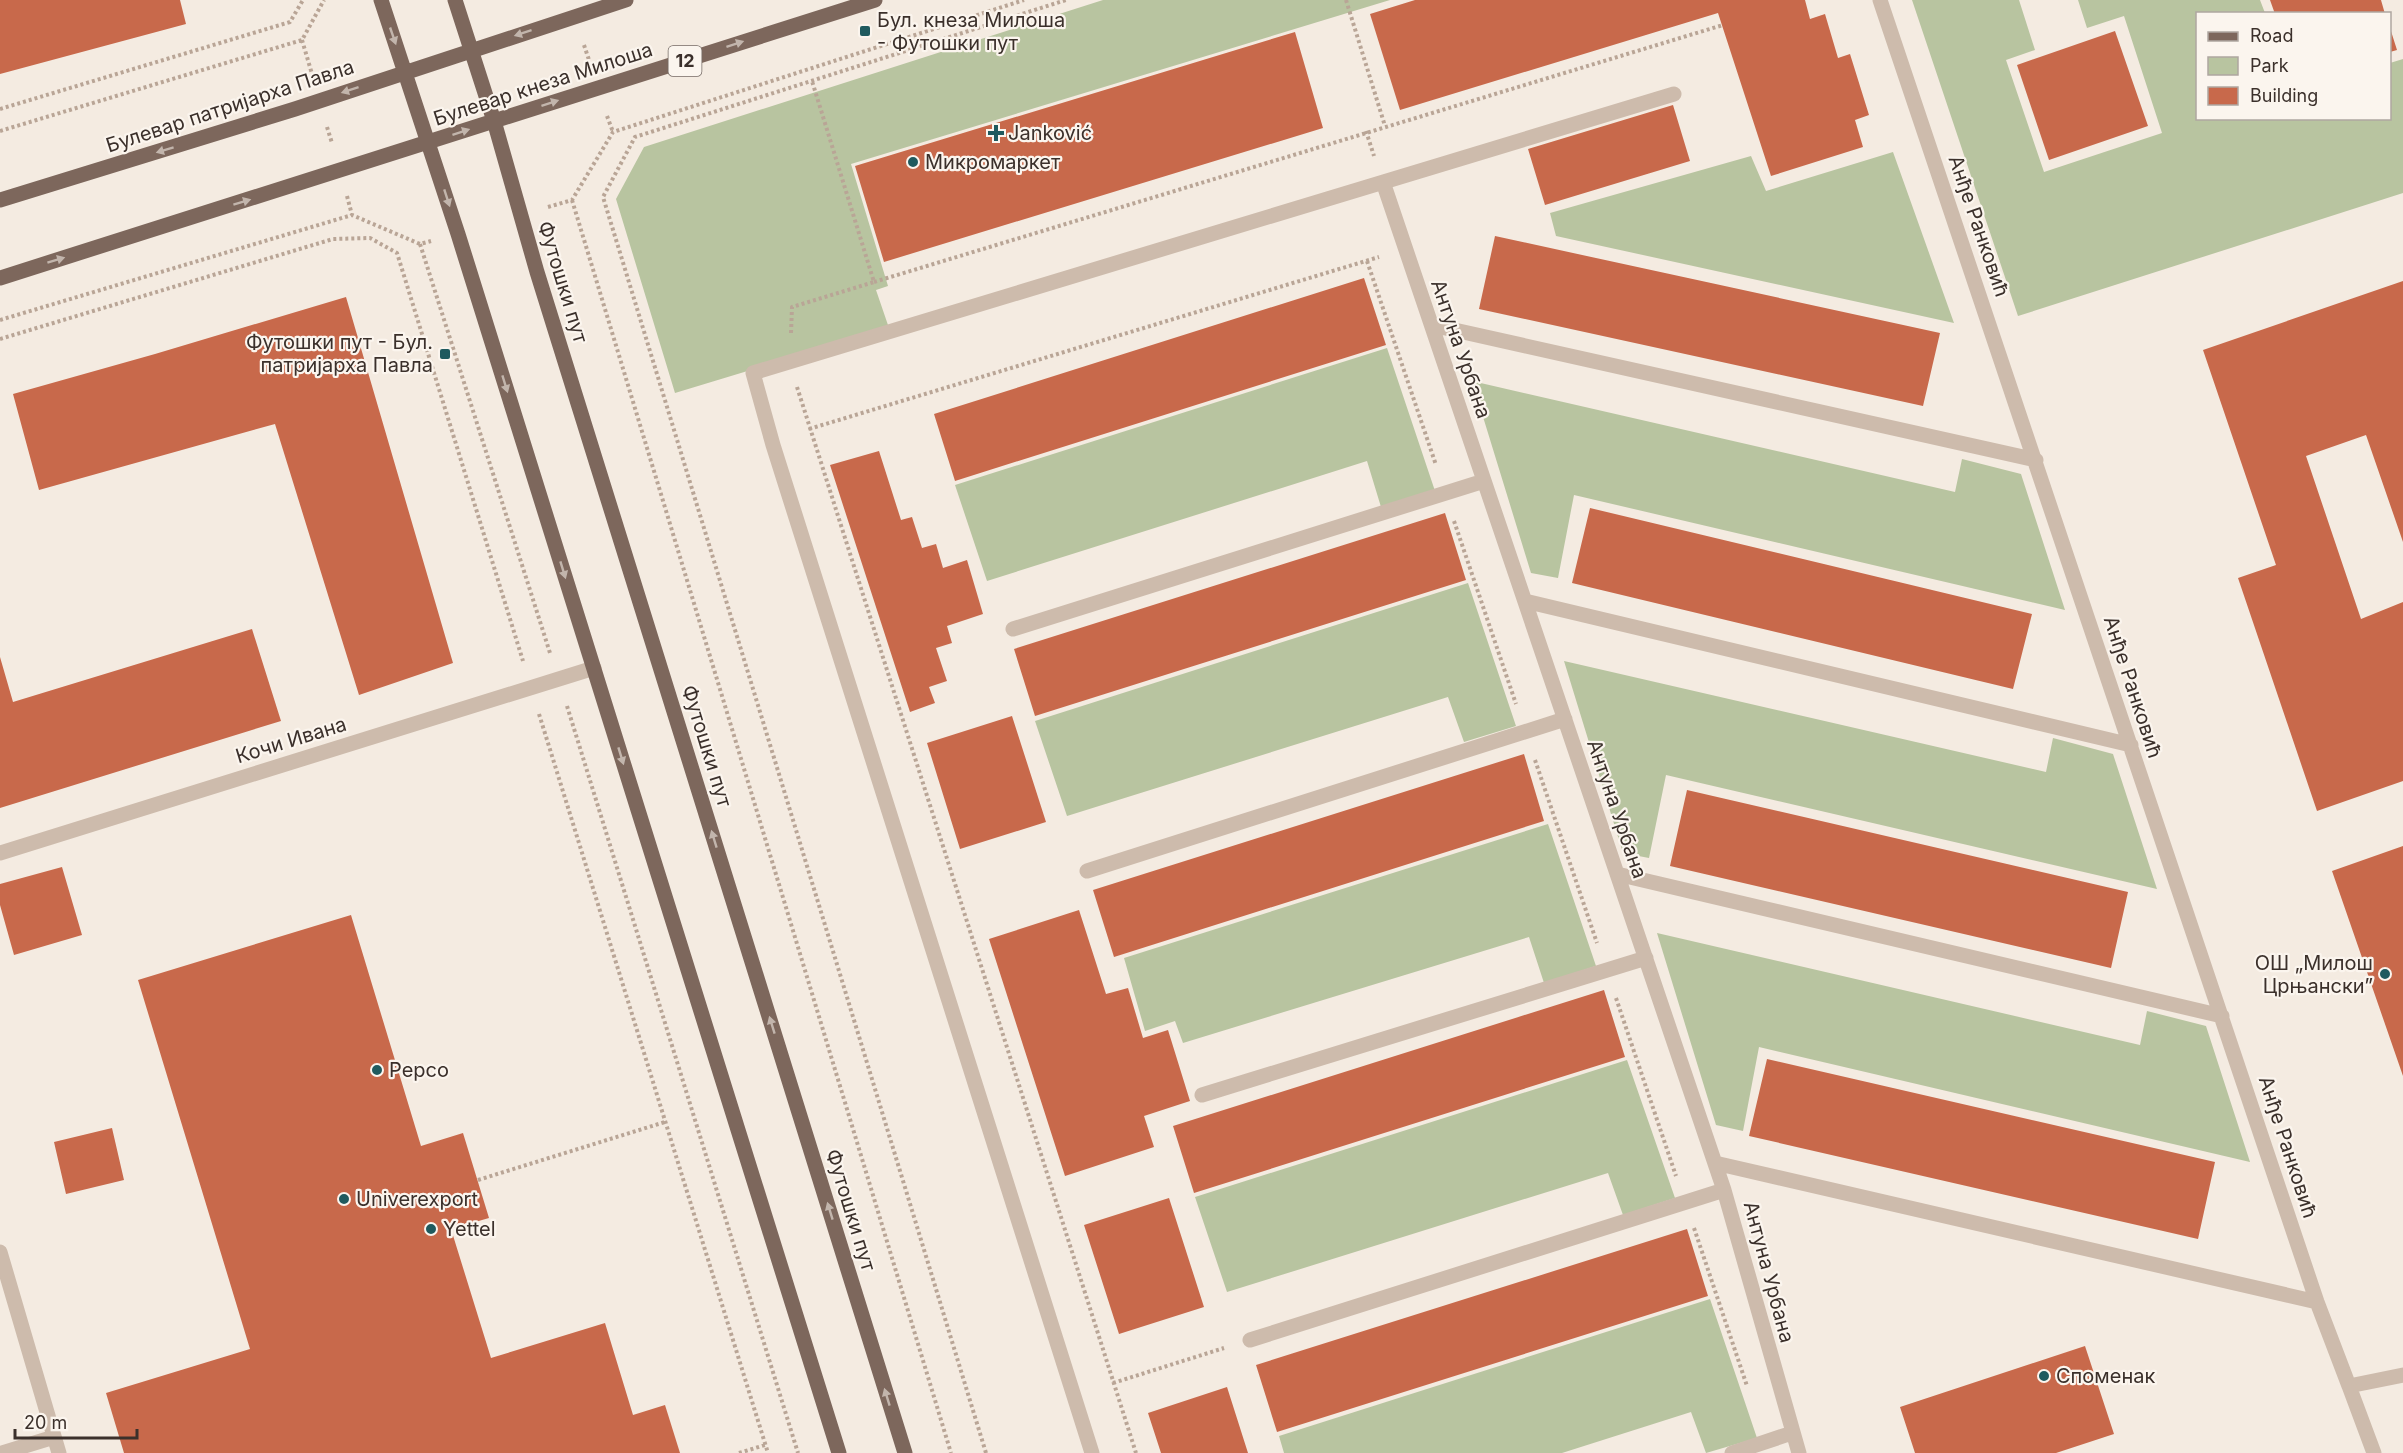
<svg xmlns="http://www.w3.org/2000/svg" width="2403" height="1453" font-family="Inter,sans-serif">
<rect width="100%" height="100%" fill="#f4ebe1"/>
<!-- green -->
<path fill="#b8c4a0" d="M1103,0h287l-539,164 37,122 -12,4 13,38 -214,65 -59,-194 28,-52z
M1912,0h107l16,50 -29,10 38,112 118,-39 -38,-117 -37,12 -9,-28h182l5,13 -67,1v104h192v-55l13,-4v134l-385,123z
M1893,152l61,171 -398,-87 -6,-23 201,-57 15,35z
M1387,348l48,143 -54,16 -14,-46 -380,120 -32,-96z
M1472,381l483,111 7,-33 59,15 44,136 -491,-115 -16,83 -27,-5z
M1468,583l48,143 -52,16 -16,-45 -381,119 -32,-95z
M1564,661l482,111 7,-34 60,16 44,135 -491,-114 -17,83 -26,-5z
M1548,824l48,142 -52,17 -15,-46 -346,106 -8,-22 -30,10 -21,-73z
M1657,933l483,112 7,-34 59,15 44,136 -491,-115 -16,84 -27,-6z
M1627,1060l48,138 -52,17 -15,-42 -381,119 -32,-95z
M1710,1299l47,139 -51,15 -15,-41 -129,41h-278l-5,-17z"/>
<!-- building -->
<path fill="#c8694b" d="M0,0h180l6,24 -186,50z
M1415,0h390l5,19 15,-5 13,44 12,-4 19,61 -14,5 8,27 -92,29 -53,-163 -318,97 -30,-96z
M2270,0h111l4,14h-110z
M2390,28l7,22 -7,2z
M2115,31l33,95 -99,34 -32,-95z
M1295,32l28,96 -439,134 -29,-96z
M1673,105l17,56 -145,44 -17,-56z
M1495,236l445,97 -17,73 -444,-97z
M1364,278l22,67 -431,136 -21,-67z
M2403,281v261l-37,-107 -60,21 55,163 42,-17v179l-86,30 -79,-233 38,-13 -73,-215z
M346,297l107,366 -94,32 -84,-271 -236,66 -26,-96 142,-40z
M879,451l22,69 11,-3 10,31 14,-4 7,24 24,-8 16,54 -36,12 5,17 -16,5 11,33 -18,6 6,16 -25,9 -80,-247z
M1590,508l442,106 -19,75 -441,-106z
M1445,513l21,67 -431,136 -21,-67z
M252,629l29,92 -281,87v-151l13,45z
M1012,716l34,106 -86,27 -33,-106z
M1524,754l20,67 -430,136 -21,-67z
M1687,790l441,102 -17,76 -441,-102z
M2403,846v230l-71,-205z
M62,867l20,68 -68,20 -14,-50v-21z
M1079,910l27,84 22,-6 15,50 25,-8 22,71 -46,15 10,31 -89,29 -76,-237z
M351,915l70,231 42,-13 26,85 -38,11 40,129 114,-35 28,92 32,-10 15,48h-556l-18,-60 144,-44 -112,-369z
M1604,990l21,67 -431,136 -21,-67z
M1767,1059l448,103 -17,77 -449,-103z
M112,1128l12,52 -58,14 -12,-52z
M1169,1198l35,109 -85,27 -35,-109z
M1687,1229l21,67 -431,136 -21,-67z
M2085,1346l29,88 -58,19h-141l-15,-46z
M1227,1387l21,66h-87l-13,-40z"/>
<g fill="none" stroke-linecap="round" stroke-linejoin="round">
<!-- path -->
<path stroke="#b9a596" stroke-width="4" stroke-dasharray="3 3" stroke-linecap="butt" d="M1346,0l39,126
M302,40l10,34
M584,45l5,15
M0,109l290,-87 13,-22
M607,116l6,16
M327,127l5,16
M0,131l302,-91 22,-40
M1366,131l8,25
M347,196l5,19
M572,200l379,1253
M548,207l24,-7 41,-68 411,-132
M420,244l130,409
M1367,261l69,204
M874,282l849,-257
M0,320l352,-105 68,29 11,-3
M791,333l1,-26 82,-25 -62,-201
M0,339l333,-100 37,-1 27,15 126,408
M797,387l339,1066
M809,429l570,-172
M1454,521l62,183
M567,706l231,747
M539,714l229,739
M1535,760l62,183
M1616,998l60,178
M478,1180l187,-58
M1694,1228l53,158
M1113,1383l111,-35
M739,1453l26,-8
M986,1453l-383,-1256 32,-60 431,-137"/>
<!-- minor -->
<path stroke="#cdbbac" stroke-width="15" d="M1880,0l437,1302 32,84
M1383,182l341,1008 75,263
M1432,325l604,135
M1525,601l606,144
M1013,629l471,-148
M0,853l594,-185
M1087,871l478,-152
M1617,874l605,142
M1202,1095l444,-137
M1715,1163l602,139
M0,1252l59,201
M1250,1340l474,-150
M2,1453l52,-16
M1092,1453l-319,-1008 -20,-72 921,-279
M1732,1453l60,-20
M2374,1453l-25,-67 54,-11"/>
<!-- major -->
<path stroke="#7d675c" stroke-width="15" d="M381,0l77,234 381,1219
M455,0l39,121 43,151 368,1181
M0,200l295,-91 331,-109
M0,278l875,-278"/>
</g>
<!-- one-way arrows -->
<defs><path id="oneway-solid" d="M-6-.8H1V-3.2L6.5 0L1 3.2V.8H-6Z" transform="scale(1.5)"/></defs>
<g fill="#c2b5ac">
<use href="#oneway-solid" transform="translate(523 33) rotate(162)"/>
<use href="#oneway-solid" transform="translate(393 36) rotate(71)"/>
<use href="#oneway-solid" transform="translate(735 44) rotate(-18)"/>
<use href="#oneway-solid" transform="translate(350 90) rotate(162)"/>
<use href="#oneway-solid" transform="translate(550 103) rotate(-18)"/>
<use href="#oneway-solid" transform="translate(461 132) rotate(-18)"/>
<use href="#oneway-solid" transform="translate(165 150) rotate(163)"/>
<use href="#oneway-solid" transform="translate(447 198) rotate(72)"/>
<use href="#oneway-solid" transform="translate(242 202) rotate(-17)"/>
<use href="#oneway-solid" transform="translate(56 260) rotate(-17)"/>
<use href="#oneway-solid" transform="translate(505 384) rotate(73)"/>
<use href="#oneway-solid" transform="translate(563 570) rotate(73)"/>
<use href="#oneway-solid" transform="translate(621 756) rotate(73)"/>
<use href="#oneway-solid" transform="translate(714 839) rotate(-107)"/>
<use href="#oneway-solid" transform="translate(772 1025) rotate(-107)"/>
<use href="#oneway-solid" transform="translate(830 1211) rotate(-107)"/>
<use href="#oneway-solid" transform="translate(887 1397) rotate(-107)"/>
</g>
<!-- markers -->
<g fill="#1f5a5e" stroke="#fbf5ee" stroke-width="2">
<rect x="859" y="25" width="12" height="12" rx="3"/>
<path d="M993 124h6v6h6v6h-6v6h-6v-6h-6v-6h6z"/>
<circle cx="913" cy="162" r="6"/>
<rect x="439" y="348" width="12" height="12" rx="3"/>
<circle cx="2385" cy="974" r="6"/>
<circle cx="377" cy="1070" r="6"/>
<circle cx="344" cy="1199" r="6"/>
<circle cx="431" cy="1229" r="6"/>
<circle cx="2044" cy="1376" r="6"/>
</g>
<g text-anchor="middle" stroke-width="4.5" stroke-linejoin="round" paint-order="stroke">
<!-- shield labels -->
<rect fill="#fbf5ee" stroke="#756b66" stroke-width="1.5" x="668.5" y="46" width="33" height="30" rx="4.5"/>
<g font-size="18" font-weight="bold" fill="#3b302b">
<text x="685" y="67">12</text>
</g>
<!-- poi labels -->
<g font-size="20" fill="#3b302b" stroke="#fbf5ee" text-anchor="start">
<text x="877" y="27">Бул. кнеза Милоша<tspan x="877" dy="23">- Футошки пут</tspan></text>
<text x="1008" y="140">Janković</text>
<text x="925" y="169">Микромаркет</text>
<text x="433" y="349" text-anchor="end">Футошки пут - Бул.<tspan x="433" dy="23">патријарха Павла</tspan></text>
<text x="2373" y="970" text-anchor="end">ОШ „Милош<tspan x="2373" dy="23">Црњански”</tspan></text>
<text x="389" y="1077">Pepco</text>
<text x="356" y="1206">Univerexport</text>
<text x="443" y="1236">Yettel</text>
<text x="2056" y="1383">Споменак</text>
</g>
<!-- street labels -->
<g font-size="20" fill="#3b302b" stroke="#fbf5ee">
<text transform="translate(543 84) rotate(-18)" y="7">Булевар кнеза Милоша</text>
<text transform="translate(230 106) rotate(-18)" y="7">Булевар патријарха Павла</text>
<text transform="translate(1979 226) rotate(71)" y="7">Анђе Ранковић</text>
<text transform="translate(563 282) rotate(73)" y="7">Футошки пут</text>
<text transform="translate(1461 349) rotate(71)" y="7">Антуна Урбана</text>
<text transform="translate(2133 687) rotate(72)" y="7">Анђе Ранковић</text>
<text transform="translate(291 740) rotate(-17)" y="7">Кочи Ивана</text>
<text transform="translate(707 746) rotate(73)" y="7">Футошки пут</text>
<text transform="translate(1617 809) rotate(71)" y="7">Антуна Урбана</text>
<text transform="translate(2288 1147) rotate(72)" y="7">Анђе Ранковић</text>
<text transform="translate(851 1210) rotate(73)" y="7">Футошки пут</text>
<text transform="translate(1769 1272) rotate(75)" y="7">Антуна Урбана</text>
</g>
</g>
<!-- legend -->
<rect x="2196" y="12" width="195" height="108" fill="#fbf5ee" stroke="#aea6a0" stroke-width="1.5"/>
<rect x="2208" y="32" width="30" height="9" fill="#7d675c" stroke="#aea6a0" stroke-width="1.5"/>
<text x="2250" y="42" font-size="18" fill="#3b302b">Road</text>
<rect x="2208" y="57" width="30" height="18" fill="#b8c4a0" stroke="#aea6a0" stroke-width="1.5"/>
<text x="2250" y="72" font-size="18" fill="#3b302b">Park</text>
<rect x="2208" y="87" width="30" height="18" fill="#c8694b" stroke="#aea6a0" stroke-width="1.5"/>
<text x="2250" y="102" font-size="18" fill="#3b302b">Building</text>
<!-- scale -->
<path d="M15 1429v9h122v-9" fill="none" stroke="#3b302b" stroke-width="3"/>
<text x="24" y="1429" font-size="18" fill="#3b302b" stroke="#fbf5ee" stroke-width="4.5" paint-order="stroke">20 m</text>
</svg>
